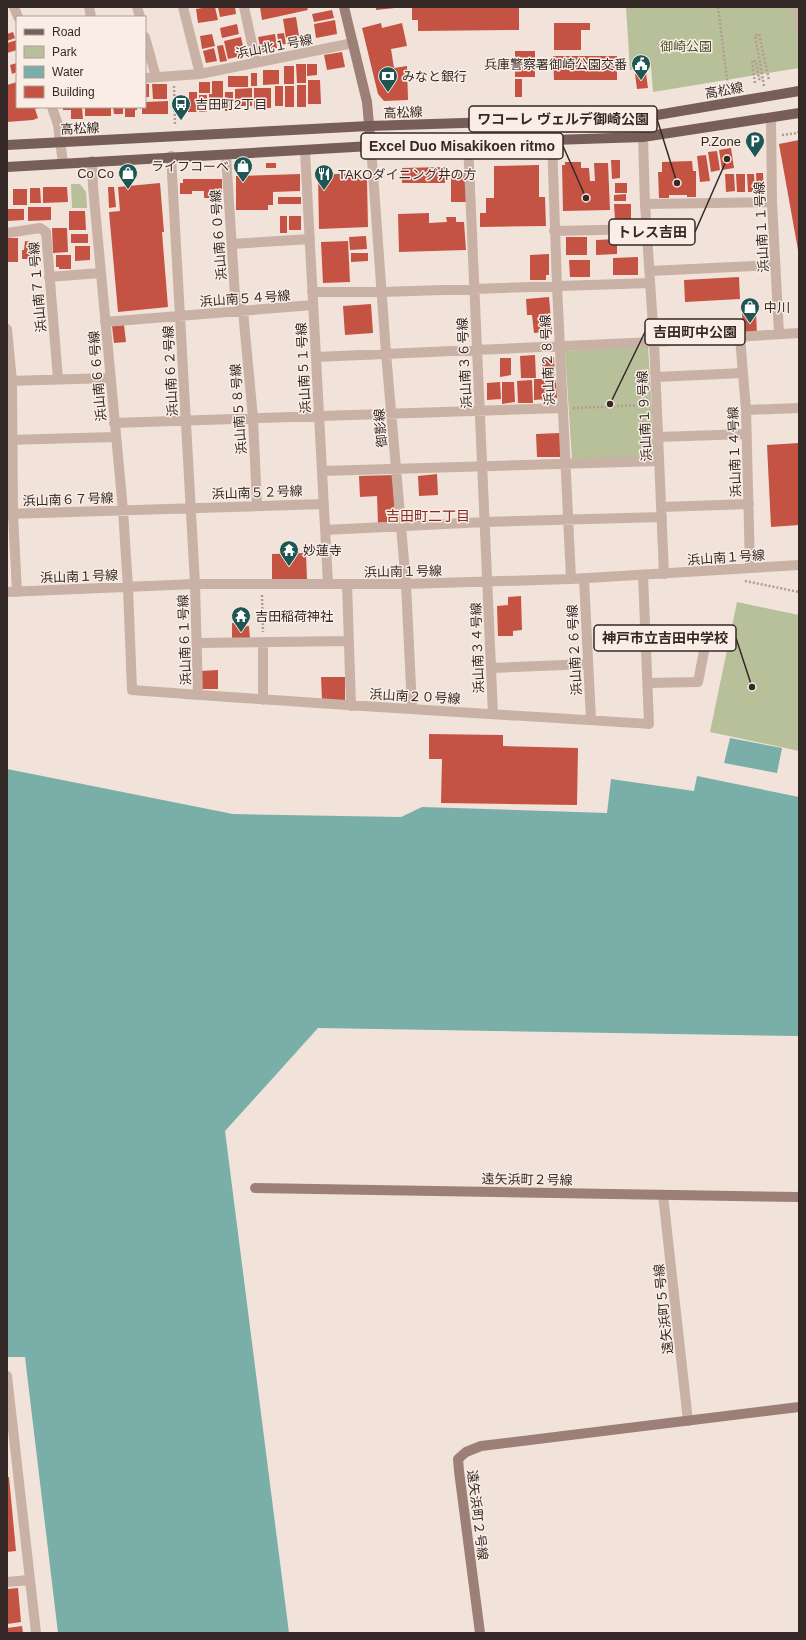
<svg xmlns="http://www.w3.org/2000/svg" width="806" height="1640" font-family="Helvetica,'Noto Sans JP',sans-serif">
<rect width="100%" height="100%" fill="#f1e3d9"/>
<!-- green -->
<path fill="#b8c09a" d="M626,7h173v61l-146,24 -2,-26 -21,4z
M71,184h9l6,8 1,16h-15z
M648,346l7,115 -83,-1 -7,-109z
M737,602l62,13v136l-89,-19z"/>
<!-- water -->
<path fill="#79aea9" d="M730,738l52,10 -5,25 -53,-10z
M7,769l226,45 168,3 21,-10 185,6 4,-34 83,12 3,-15 102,21v239l-481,-8 -93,103 64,502h-231l-33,-276h-18z"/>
<!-- building -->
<path fill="#c55343" d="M208,7h7l3,13 -20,3 -2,-14z
M218,7h17l1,7 -16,3z
M260,7h47l1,3 -46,10z
M376,7h19v1l-19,2z
M504,7h15v23l-101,1v-11h-6v-12z
M332,10l2,8 -20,4 -2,-8z
M296,17l3,19 -13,2 -3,-19z
M335,20l2,14 -21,4 -2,-14z
M381,23l1,5 20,-5 5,23 -16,3 3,19 13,-2 1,34 -24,1 -6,-7 -16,-66z
M554,23h36v7h-9v20h-27z
M237,24l2,10 -17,4 -2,-10z
M13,32l2,6 -8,3v-7z
M284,33l2,11 -7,1 -2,-11z
M212,34l3,12 -13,3 -2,-13z
M275,34l2,14 -16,3 -3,-14z
M241,37l4,18 -17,4 -4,-18z
M17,40v10l-10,3v-10z
M223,45l4,16 -7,1 -3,-16z
M214,48l3,13 -11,2 -3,-12z
M515,51h20v26h-20z
M342,52l3,15 -18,3 -3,-15z
M553,56h64v24h-63z
M17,63v9l-5,2 -2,-9z
M296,64h10v19h-9z
M307,64h10v11l-10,1z
M284,66h10v18h-10z
M263,70h16v14l-16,1z
M251,73h6v13h-6z
M646,73l2,15 -11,1 -2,-15z
M228,76h20v11h-20z
M515,79h7v18h-7z
M308,80h12l1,24h-13z
M212,81h11v26h-14v-13h3z
M17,82v25h24l-6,2 3,9 -5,2 -26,2v-37z
M199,82h11v11h-11z
M145,84h4v13h-4z
M152,84h15v15h-14z
M297,85h9v22h-9z
M275,86h8v20h-8z
M285,86h9v21h-9z
M252,88v18h-17v-17z
M254,88h17v20h-17z
M189,92h8v20h-17v-9h9z
M225,92h8v19h-8z
M199,95h8v17h-8z
M168,101v13h-26v-7h3v-5z
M63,107h19l1,12h-12v-9h-8z
M85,107h26v9h-26z
M113,107h10v7h-9z
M125,107h12v3h-2v7h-10z
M799,140v110h-1l-19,-106z
M731,148l3,20 -12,2 -3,-20z
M717,151l3,19 -9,2 -3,-20z
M706,155l4,26 -10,1 -3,-26z
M611,160h9v18l-8,1z
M692,161l1,10h3v26h-9v-2h-18v3h-10l-1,-26h4v-10z
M565,162h16v6h8l1,13h5l-1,-18h14l2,47 -47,1 -1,-46h3z
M266,163h10v5h-10z
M539,165v32h6l1,29 -66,1v-14h6v-15h8v-32z
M445,167v16h-43v-15z
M451,172h15v30h-15z
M358,173l9,7 1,47 -49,2 -1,-54z
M756,173h7l1,21h-7z
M300,174v17l-27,1v13h-5v5h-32v-34z
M725,174h9l1,17 -9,1z
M736,174h9v18h-8z
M747,174h7l1,18h-7z
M183,179h39v19h-18v-7h-12v3h-12v-11h3z
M160,183l4,49h-2l6,75 -50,5 -9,-100 11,-1 -2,-24z
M615,183h12v10h-12z
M43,187h24l1,15 -25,1z
M108,187h6l2,20 -7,1z
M30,188h10l1,15h-11z
M13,189h14v16h-14z
M626,194v7h-12v-6z
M278,197h23v7h-23z
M614,204h17v16h-16z
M28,207h23v13l-23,1z
M7,209h17v11l-17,1z
M69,211h16l1,19h-17z
M429,213v10l18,-1 -1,-5h10v5h8l2,28 -67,2 -1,-38z
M280,216h7v17h-7z
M289,216h12v14h-12z
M52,228h15l1,24 -15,1z
M71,234h17v9h-17z
M366,236l1,13 -17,1 -1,-13z
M566,237h21v18h-21z
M7,238h11v24h-11z
M617,239v15l-21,1v-15z
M25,241l15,2 -1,16h-17v-9h2z
M348,241l2,41 -27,1 -2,-41z
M75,246h15v14l-15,1z
M351,253h17v8l-17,1z
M549,254v21h-3v5h-16v-25z
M56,255h15v14h-12v-2h-3z
M638,257v18h-25v-17z
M569,260h21v17h-20z
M739,277l1,22 -55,3 -1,-22z
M549,297l3,34 -18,2 -2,-18h-5l-1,-16z
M371,304l2,29 -28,2 -2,-29z
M742,312h14l1,23h-14z
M124,325l2,17 -12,1 -2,-17z
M535,355l1,23h-15l-1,-22z
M542,357h12l1,21h-12z
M500,358h11v17l-11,2z
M534,379h11l3,20 -14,1z
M532,380l1,23h-15l-1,-22z
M549,380h7l1,18 -7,-1z
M500,382l1,17 -14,1v-17z
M502,382h12l1,20 -13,2z
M560,433l2,24h-25l-1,-23z
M799,443v82l-28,2 -4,-82z
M437,474l1,21 -19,1 -1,-20z
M393,475l2,47 -17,1 -1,-27 -17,1 -1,-21z
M306,553l1,27 -35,1v-27z
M521,596l1,34 -9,1v5h-15l-1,-30 11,-1v-8z
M232,623h8v4l9,-1 1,13h-18z
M218,670v19h-17l-1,-18z
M321,677h24v23h-23z
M429,734l74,1v11l75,2 -1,57 -136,-2 1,-44h-13z
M7,1477h2l7,74 -9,1z
M18,1588l3,34 -14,2v-35z
M22,1626l1,7h-16v-5z"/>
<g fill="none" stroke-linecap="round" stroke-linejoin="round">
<!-- path -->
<path stroke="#b49b90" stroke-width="2.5" stroke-dasharray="2 2" stroke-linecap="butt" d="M718,7l10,80
M755,83l-3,-22h4l3,18h4
M174,86l1,39
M764,86l-9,-51 4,-1 10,46
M782,135l16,-2 1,-4
M573,408l73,-3
M745,581l54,11
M262,595l1,37"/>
<!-- lane -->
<path stroke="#c9b1a5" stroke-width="6" d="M794,7l5,24"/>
<!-- street -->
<path stroke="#c9b1a5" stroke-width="10" d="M14,7l4,10
M89,7l2,10
M137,7l3,10
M183,7l17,67
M244,7l12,55
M145,37l11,40
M145,78l55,-4 153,-31
M52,107l6,18 5,38
M771,118l1,84 7,132
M643,137l2,67 9,138 10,232
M552,140l5,146 14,293
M468,143l25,571
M371,146l15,207 20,231 6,124
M305,151l23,433
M226,155l9,141 8,15 10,107 4,87
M171,156l24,428 3,111
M92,161l1,26 30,323 5,78 4,102c172,13 345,23 517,34l-6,-149
M645,204l127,-2
M554,231l93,-2
M7,233l33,-5 6,4 12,147
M232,244l78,-5
M650,271l125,-6
M49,277l51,-4
M312,292h70l268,-9
M105,322l208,-17
M7,329l5,52 1,133 4,78
M740,337l6,73 4,157
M316,357l338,-15 145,-9
M656,377l87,-4
M7,381l103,-3
M746,410l53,-2
M114,423l448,-15
M658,437l89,-3
M7,440l108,-3
M322,471l337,-10
M662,507l87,-3
M7,514l317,-10
M325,530l160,-8 177,-5
M584,579l7,141
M347,584l4,122
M7,592l188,-8h211l165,-5 228,-14
M646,633l62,-2 -10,51 -50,1
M263,642v58
M197,643l151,-2
M491,668l97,-4
M663,1195l25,226
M7,1376l29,257
M7,1582l22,-2"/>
<!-- secondary -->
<path stroke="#9c8077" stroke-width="10" d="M344,7l23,95 4,44
M255,1188l544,9
M480,1633l-21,-162 -1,-12 8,-7 15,-6 318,-39"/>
<!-- primary -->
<path stroke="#775e58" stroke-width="10" d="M7,145l362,-19 276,-9 154,-26
M7,167l364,-21 272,-9 156,-24"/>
</g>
<!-- icons -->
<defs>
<g id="civic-pin" transform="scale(1)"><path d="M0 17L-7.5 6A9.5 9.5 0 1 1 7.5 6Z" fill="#1d5652" stroke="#f9ede5"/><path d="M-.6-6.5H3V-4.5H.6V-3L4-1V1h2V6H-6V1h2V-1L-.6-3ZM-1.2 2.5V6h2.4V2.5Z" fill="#fff"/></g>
<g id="bank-pin" transform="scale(1)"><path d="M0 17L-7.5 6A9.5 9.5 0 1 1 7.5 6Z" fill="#1d5652" stroke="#f9ede5"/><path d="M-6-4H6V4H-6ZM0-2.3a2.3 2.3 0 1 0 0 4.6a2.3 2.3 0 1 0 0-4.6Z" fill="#fff"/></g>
<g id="bus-pin" transform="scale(1)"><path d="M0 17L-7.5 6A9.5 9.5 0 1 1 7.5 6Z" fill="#1d5652" stroke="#f9ede5"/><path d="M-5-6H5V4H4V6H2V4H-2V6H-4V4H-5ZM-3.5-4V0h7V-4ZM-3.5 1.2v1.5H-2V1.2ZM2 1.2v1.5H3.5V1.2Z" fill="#fff"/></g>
<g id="parking-pin" transform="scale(1)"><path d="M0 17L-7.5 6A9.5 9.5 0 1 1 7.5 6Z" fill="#1d5652" stroke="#f9ede5"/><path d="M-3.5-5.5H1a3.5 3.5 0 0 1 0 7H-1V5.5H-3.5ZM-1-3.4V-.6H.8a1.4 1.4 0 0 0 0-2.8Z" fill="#fff"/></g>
<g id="shop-pin" transform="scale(1)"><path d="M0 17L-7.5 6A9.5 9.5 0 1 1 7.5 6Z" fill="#1d5652" stroke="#f9ede5"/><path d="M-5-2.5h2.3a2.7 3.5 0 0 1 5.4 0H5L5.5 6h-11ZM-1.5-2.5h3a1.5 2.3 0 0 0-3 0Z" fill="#fff"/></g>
<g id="restaurant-pin" transform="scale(1)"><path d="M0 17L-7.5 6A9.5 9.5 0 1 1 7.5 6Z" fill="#1d5652" stroke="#f9ede5"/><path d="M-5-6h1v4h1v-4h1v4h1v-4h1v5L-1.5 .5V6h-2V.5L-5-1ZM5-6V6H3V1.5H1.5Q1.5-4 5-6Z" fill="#fff"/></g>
<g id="temple-pin" transform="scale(1)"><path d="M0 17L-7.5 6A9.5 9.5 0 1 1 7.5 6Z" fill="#1d5652" stroke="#f9ede5"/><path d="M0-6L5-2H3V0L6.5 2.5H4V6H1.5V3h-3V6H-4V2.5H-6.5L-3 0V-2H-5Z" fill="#fff"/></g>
</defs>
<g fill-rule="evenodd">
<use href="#civic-pin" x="641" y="64"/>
<use href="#bank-pin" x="388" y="76"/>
<use href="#bus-pin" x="181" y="104"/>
<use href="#parking-pin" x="755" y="141"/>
<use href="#shop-pin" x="243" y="166"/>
<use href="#shop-pin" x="128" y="173"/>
<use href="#restaurant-pin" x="324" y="174"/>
<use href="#shop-pin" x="750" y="307"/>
<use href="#temple-pin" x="289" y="550"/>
<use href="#temple-pin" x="241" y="616"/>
</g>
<g text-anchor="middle" stroke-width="3" stroke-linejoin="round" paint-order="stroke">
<!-- street labels -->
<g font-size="13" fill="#352927" stroke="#f9ede5">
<text transform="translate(274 46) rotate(-11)" y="5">浜山北１号線</text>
<text transform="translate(724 90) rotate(-10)" y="5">高松線</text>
<text transform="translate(403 112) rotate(-2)" y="5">高松線</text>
<text transform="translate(80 128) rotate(-3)" y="5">高松線</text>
<text transform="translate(761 227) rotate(-93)" y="5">浜山南１１号線</text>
<text transform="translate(218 235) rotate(-94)" y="5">浜山南６０号線</text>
<text transform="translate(37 287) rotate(-95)" y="5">浜山南７１号線</text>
<text transform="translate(245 298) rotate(-4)" y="5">浜山南５４号線</text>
<text transform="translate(547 360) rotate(-93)" y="5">浜山南２８号線</text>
<text transform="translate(464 363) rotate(-93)" y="5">浜山南３６号線</text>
<text transform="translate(303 368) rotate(-93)" y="5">浜山南５１号線</text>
<text transform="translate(170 371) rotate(-93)" y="5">浜山南６２号線</text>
<text transform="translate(97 376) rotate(-95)" y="5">浜山南６６号線</text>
<text transform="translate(238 409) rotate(-94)" y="5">浜山南５８号線</text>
<text transform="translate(644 416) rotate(-93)" y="5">浜山南１９号線</text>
<text transform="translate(380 428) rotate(-95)" y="5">御影線</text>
<text transform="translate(734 452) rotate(-92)" y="5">浜山南１４号線</text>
<text transform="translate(257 492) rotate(-2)" y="5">浜山南５２号線</text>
<text transform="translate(68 499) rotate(-2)" y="5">浜山南６７号線</text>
<text transform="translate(726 557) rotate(-4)" y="5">浜山南１号線</text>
<text transform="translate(403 571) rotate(-1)" y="5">浜山南１号線</text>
<text transform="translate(79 576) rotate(-2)" y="5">浜山南１号線</text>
<text transform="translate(184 640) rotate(-92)" y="5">浜山南６１号線</text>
<text transform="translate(477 648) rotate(-92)" y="5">浜山南３４号線</text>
<text transform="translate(574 650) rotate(-93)" y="5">浜山南２６号線</text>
<text transform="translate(415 696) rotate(3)" y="5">浜山南２０号線</text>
<text transform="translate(527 1179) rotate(1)" y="5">遠矢浜町２号線</text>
<text transform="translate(663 1309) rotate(-96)" y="5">遠矢浜町５号線</text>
<text transform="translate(478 1515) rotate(83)" y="5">遠矢浜町２号線</text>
</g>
<!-- park labels -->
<g font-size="13" fill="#49532b" stroke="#f9ede5">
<text x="686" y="51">御崎公園</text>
</g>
<!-- poi labels -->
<g font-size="13" fill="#352927" stroke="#f9ede5" text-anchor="start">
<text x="627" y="69" text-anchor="end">兵庫警察署御崎公園交番</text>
<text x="402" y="81">みなと銀行</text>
<text x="195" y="109">吉田町2丁目</text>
<text x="741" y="146" text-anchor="end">P.Zone</text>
<text x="229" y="171" text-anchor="end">ライフコーベ</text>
<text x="114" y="178" text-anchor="end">Co Co</text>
<text x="338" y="179">TAKOダイニング井の方</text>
<text x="764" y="312">中川</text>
<text x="303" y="555">妙蓮寺</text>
<text x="255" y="621">吉田稲荷神社</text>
</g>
<!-- neighbourhood labels -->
<g font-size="14" fill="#832c20" stroke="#f9ede5">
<text x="428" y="521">吉田町二丁目</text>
</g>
</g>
<!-- callouts -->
<path fill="none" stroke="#352927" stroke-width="1.5" d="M677 183L657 119M586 198L563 146M727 159L695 232M610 404L645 332M752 687L736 638"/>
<g fill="#352927" stroke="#f9ede5" stroke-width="1.5">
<circle cx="677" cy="183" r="4"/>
<circle cx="586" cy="198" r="4"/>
<circle cx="727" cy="159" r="4"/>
<circle cx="610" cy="404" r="4"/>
<circle cx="752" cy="687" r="4"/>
</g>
<g fill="#f9ede5" stroke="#352927" stroke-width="1.5">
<rect x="469" y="106" width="188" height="26" rx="4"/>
<rect x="361" y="133" width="202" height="26" rx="4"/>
<rect x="609" y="219" width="86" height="26" rx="4"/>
<rect x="645" y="319" width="100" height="26" rx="4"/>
<rect x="594" y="625" width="142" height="26" rx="4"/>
</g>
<g font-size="14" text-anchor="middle" font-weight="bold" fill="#352927">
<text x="563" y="124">ワコーレ ヴェルデ御崎公園</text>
<text x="462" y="151">Excel Duo Misakikoen ritmo</text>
<text x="652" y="237">トレス吉田</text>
<text x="695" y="337">吉田町中公園</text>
<text x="665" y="643">神戸市立吉田中学校</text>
</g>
<!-- border -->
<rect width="806" height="1640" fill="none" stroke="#352927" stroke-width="16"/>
<!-- legend -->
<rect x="16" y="16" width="130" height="92" fill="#f9ede5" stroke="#ab9f99"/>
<rect x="24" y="29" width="20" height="6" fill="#775e58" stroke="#ab9f99"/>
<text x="52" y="36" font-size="12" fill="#352927">Road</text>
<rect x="24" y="46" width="20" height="12" fill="#b8c09a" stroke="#ab9f99"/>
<text x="52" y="56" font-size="12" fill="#352927">Park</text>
<rect x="24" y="66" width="20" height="12" fill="#79aea9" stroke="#ab9f99"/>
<text x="52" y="76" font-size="12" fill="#352927">Water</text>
<rect x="24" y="86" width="20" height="12" fill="#c55343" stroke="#ab9f99"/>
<text x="52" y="96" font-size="12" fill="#352927">Building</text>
</svg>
